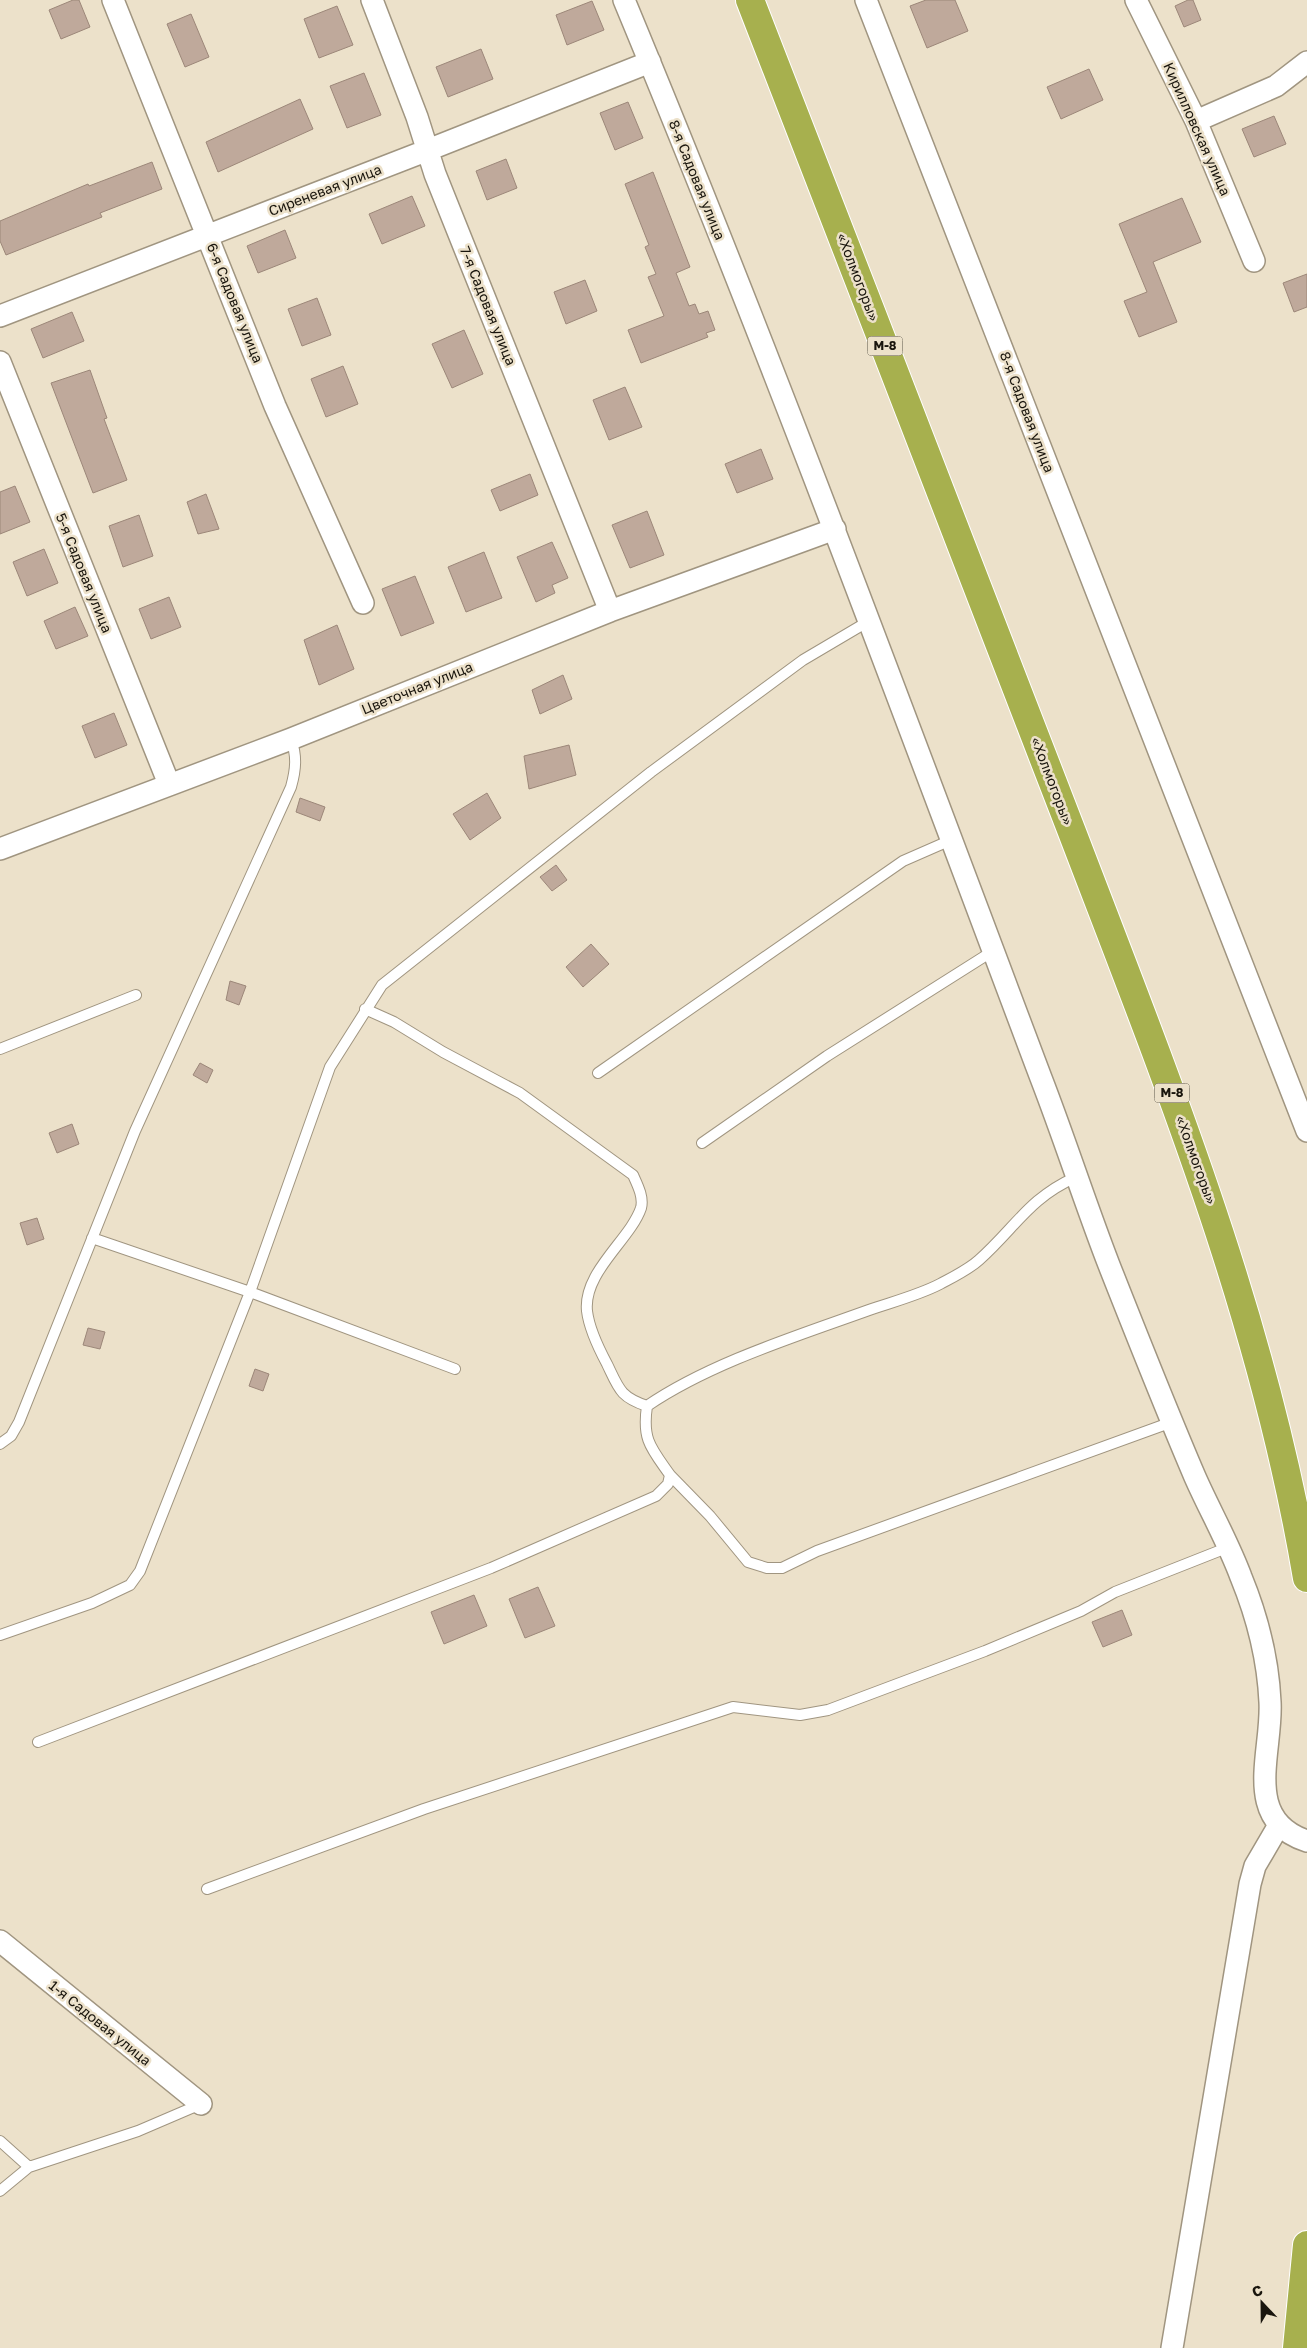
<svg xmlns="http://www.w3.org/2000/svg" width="1307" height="2348" font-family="'Golos Text',sans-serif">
<rect width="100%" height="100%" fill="#ece1ca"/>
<!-- building -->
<path fill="#bfa99b" stroke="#9c8779" d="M73,0h6l11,27 -29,12 -12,-29z
M926,0h29l13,31 -41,17 -17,-42z
M1188,0h5l8,20 -17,7 -9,-21z
M592,1l12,29 -37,15 -11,-30z
M337,6l16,39 -34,13 -15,-39z
M191,14l18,43 -24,10 -18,-43z
M481,49l12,30 -45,18 -12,-30z
M1089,69l14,31 -42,19 -14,-32z
M364,73l17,42 -34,13 -17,-42z
M300,99l13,30 -95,43 -12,-30z
M628,102l15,36 -28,12 -15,-37z
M1274,116l12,28 -32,13 -12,-28z
M506,159l11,29 -30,12 -11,-29z
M152,162l10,27 -62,24 2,4 -96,38 -6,-14v-20l88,-37 1,2z
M653,172l37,95 -14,6 13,33 6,-2 4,10 9,-3 7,19 -9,3 2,4 -67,26 -13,-33 36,-14 -16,-39 8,-3 -11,-27 4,-2 -24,-61z
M412,196l13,30 -43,18 -13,-30z
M1182,198l19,44 -48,20 24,60 -38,15 -15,-36 23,-9 -28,-68z
M285,230l11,28 -38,15 -11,-27z
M1307,274v33l-13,5 -11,-29z
M585,280l12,31 -31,13 -12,-32z
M317,298l14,37 -29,11 -14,-37z
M72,312l12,29 -41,17 -12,-29z
M464,330l19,44 -31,14 -20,-44z
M343,366l15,38 -32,13 -15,-38z
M90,370l17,48 -3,1 23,61 -34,13 -42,-110z
M625,387l17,40 -33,13 -16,-40z
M761,449l12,30 -36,14 -12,-29z
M530,474l8,21 -38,16 -9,-21z
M15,486l15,36 -30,12v-42z
M206,494l13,35 -21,5 -11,-32z
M647,511l17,44 -34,13 -18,-43z
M139,515l14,41 -30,11 -14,-41z
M552,542l16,36 -16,7 3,8 -19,9 -19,-45z
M44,549l14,34 -31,13 -14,-34z
M484,552l18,46 -36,14 -18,-45z
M415,576l19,47 -33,13 -19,-47z
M169,597l12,30 -30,12 -12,-30z
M75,607l13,29 -32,13 -12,-28z
M337,625l17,44 -35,16 -15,-45z
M563,675l9,24 -32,15 -8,-24z
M114,713l13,32 -32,13 -13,-32z
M569,745l7,30 -47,14 -5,-33z
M487,793l14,25 -31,22 -17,-26z
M300,798l25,9 -5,14 -24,-9z
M556,865l11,15 -15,11 -12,-14z
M591,944l18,20 -26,23 -17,-20z
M230,981l16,5 -7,19 -13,-5z
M200,1063l13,7 -6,13 -14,-8z
M72,1124l7,20 -22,9 -8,-20z
M37,1218l7,21 -17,6 -7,-22z
M88,1328l17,4 -5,17 -17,-4z
M255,1369l14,5 -6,17 -14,-5z
M538,1587l17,39 -30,12 -16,-39z
M474,1595l13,31 -43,18 -13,-32z
M1122,1610l10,25 -29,12 -11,-25z"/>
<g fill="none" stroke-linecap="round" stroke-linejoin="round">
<!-- service casing -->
<g stroke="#a09580" stroke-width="12">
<path id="service" d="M365,1009l29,13 49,30 77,41 113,82c4,9 11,22 8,33 -11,32 -58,64 -54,103 2,17 12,38 20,53 12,25 13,33 40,42
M0,1049l136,-54
M598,1073l305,-212 48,-21
M702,1143l125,-87 166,-105
M92,1238l158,54 205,77
M0,1444l11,-8 8,-14 116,-291 156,-344c5,-18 6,-31 0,-48
M670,1475l40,41 38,46 19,6h15l35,-17 355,-129
M0,1635l92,-32 38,-18 10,-14 110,-279 80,-225 52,-82 269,-213 152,-112 66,-39
M38,1742l453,-174 165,-72 12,-12 2,-9c-19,-27 -28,-35 -23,-69 63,-43 150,-70 222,-96 23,-8 50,-15 71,-26 13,-7 28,-14 39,-24 36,-32 50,-62 97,-83
M207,1889l217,-80 309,-102 67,8 28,-5 157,-59 96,-40 34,-19 114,-45
M0,2141l29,26
M0,2191l29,-24 109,-36 63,-27"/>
</g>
<!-- minor casing -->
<g stroke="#a09580" stroke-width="24">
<path id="minor" d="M113,0l162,406 88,197
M372,0l45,117 18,57 175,437
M624,0c148,356 281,717 417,1078 24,62 44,125 68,187 28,71 56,142 86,212 15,34 33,65 46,100 16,39 27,82 29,125 3,49 -29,118 37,139
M866,0l441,1131
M1136,0l60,121 58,140
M1196,121l80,-35 31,-24
M0,316l428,-166 222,-88
M0,362l169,422
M0,849l291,-110 319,-128 225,-82
M0,1941l201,163
M1172,2348l78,-464 5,-18 24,-41"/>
</g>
<!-- trunk casing -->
<g stroke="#fff" stroke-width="30">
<path id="trunk" d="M750,0c108,277 215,555 322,832 94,246 191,484 235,746
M1297,2348l10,-103"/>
</g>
<!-- service -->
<use href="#service" stroke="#fff" stroke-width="10"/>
<!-- minor -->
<use href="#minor" stroke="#fff" stroke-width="21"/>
<!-- trunk -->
<use href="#trunk" stroke="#a7b04e" stroke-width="28"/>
</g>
<g text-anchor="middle" stroke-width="5" stroke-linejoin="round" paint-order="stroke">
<!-- shield labels -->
<g fill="#ece1ca" stroke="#585246" stroke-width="1">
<rect x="867.5" y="336.5" width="35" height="19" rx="4"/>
<rect x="1154.5" y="1083.5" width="35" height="19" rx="4"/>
</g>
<g font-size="12" font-weight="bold" fill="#19150d">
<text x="885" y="350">М-8</text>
<text x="1172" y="1097">М-8</text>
</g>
<!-- street labels -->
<g font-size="14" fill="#19150d" stroke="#ece1ca">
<text transform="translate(1197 129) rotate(66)" y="5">Кирилловская улица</text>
<text transform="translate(697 180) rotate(68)" y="5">8-я Садовая улица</text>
<text transform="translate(325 190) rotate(-21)" y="5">Сиреневая улица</text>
<text transform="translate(858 277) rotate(69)" y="5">«Холмогоры»</text>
<text transform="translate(235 303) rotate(68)" y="5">6-я Садовая улица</text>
<text transform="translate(488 306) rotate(68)" y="5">7-я Садовая улица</text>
<text transform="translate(1027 412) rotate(69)" y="5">8-я Садовая улица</text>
<text transform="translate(84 573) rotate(68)" y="5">5-я Садовая улица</text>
<text transform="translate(417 688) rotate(-22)" y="5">Цветочная улица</text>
<text transform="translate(1052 781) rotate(69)" y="5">«Холмогоры»</text>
<text transform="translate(1196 1160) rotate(70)" y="5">«Холмогоры»</text>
<text transform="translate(100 2023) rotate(39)" y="5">1-я Садовая улица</text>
</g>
</g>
<!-- north arrow -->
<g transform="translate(1262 2303) rotate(338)" stroke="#ece1ca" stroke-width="4" paint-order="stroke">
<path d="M0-4L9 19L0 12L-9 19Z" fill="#19150d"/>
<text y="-8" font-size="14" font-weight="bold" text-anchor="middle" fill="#19150d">С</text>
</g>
</svg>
